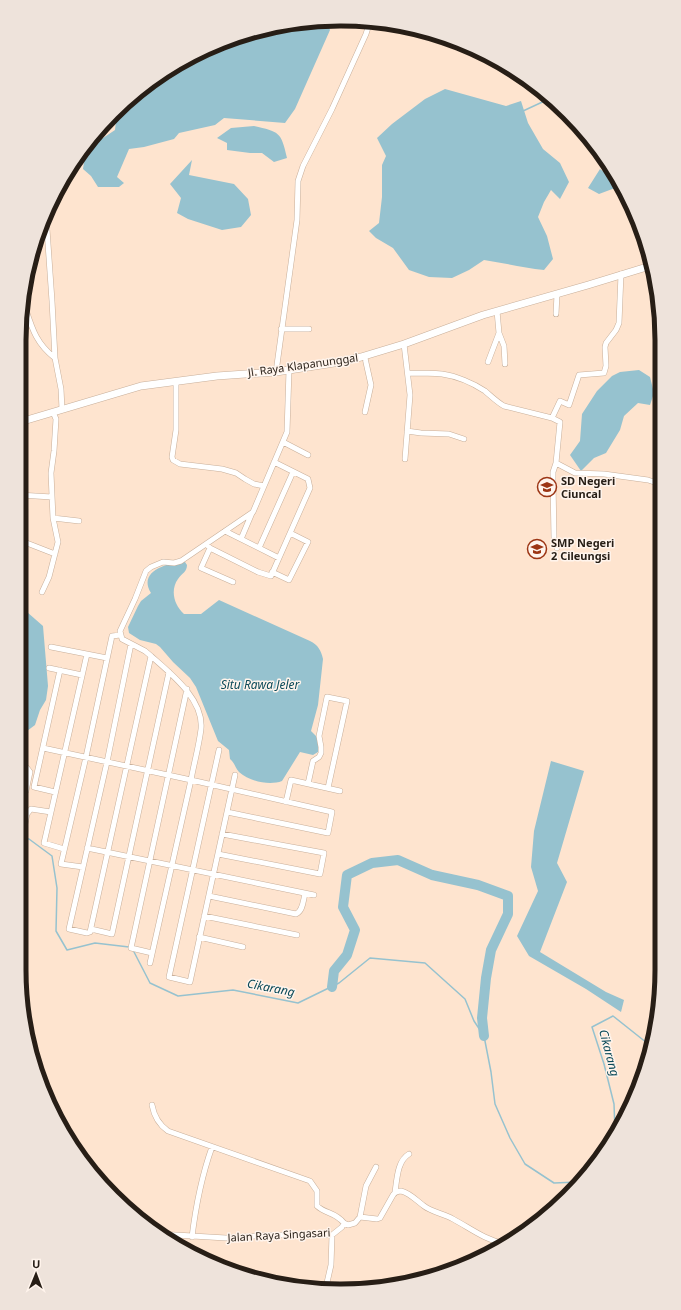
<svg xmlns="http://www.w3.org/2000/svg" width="681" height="1310" font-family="'Noto Sans',sans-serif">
<rect width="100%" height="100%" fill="#fee4cf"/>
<!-- water -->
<path fill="#96c2cf" d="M326,21l4,9 -35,79 -10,14 -61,-5 -9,7 -36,8 -5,6 -30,8 -15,2 -12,28 7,6 -5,4h-21l-7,-11 -8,-7 1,-7 13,-20 18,-12 2,-18 12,-13 51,-37 57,-26 5,-1h12l5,-4 40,-9z
M445,89l61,17 15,-5 7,22 15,26 17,14 9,19 -9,17 -9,-9 -7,12 -6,15 9,19 6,23 -9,11c-20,-2 -40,-7 -60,-10l-15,10 -17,8 -23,-1 -20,-7 -16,-22 -17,-10 -7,-7 10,-8 3,-26v-32l4,-9 -9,-18 15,-14 33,-25z
M254,126c25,6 27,5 33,32l-13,4 -12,-9h-12l-23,-3v-7l-10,-5 14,-10z
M192,160l-3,15 45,9 14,15 3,16 -10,12 -19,3 -34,-11 -11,-6 4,-15 -11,-14z
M600,169l8,6 7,13 -16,6 -11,-6z
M639,370l11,7 4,16 -4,12 -12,-2 -14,13 -4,14 -14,23 -12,5 -13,13 -11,-16 10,-14 2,-27 15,-23 15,-15 8,-4z
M185,562l2,3c0,7 -5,8 -9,14 -8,11 -4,26 6,35h17l18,-14 91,41c8,4 11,9 13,18l-5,46 -7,26 8,8v9l-1,4 -5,3 -13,-3 -18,29c-13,5 -33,0 -43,-9 -4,-4 -4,-9 -9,-13l-1,-9 -11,-9 -22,-54 -6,-9 -17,-16 -13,-15 -4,-3 -16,-4 -11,-7 -1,-6 10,-21 3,-5 10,-8c-14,-22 18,-31 34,-31z
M19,605l24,21 5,60 -2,14 -6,10 -5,15 -8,6 -8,37z
M551,761l33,10 -27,92 10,19 -27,70 66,40 18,8 -3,12 -35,-23 -57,-33 -12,-20 21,-45 -7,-24 3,-36z"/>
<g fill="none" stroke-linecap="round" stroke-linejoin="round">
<!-- stream -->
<path stroke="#96c2cf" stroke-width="1.5" d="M523,111l28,-13
M19,838l10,1 23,17 5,32 -1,43 11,19 28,-7 34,4
M133,950l17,33 28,13 55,-6 65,13 41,-20 31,-25 55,5 40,36 9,22 10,15 7,36 4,32 15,34 15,26 29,19 24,-1
M615,1131l-1,-27 -10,-40 -12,-37 21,-11 39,31"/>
<!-- river -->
<path stroke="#96c2cf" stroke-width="10" d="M332,987l2,-16 13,-16 8,-25 -12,-23 4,-32 25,-12 26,-3 34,15 46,10 30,11v18l-17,36 -5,28 -4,40 2,18"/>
<!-- street casing -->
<g stroke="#c8af9a" stroke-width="6">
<path id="street" d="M46,215l6,86 3,57 6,31 1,20
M23,301c8,23 11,41 32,57
M497,311l2,22 5,13 1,18
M556,314l1,-20
M281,329h28
M404,344l6,51 -5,64
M361,357l4,1 6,27 -6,27
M488,362l11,-29
M276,372l21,-152 1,-39 5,-15 29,-57 34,-75 4,-13
M408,373c11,0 23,0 34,1 14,2 31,9 43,17 6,5 12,11 19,15l48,12 8,4 -4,41 -3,9v10l1,56 3,10
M176,381v49l-4,27 1,3 7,4 42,5 14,4 9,6 9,5 10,2
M552,418l8,-17 9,4 10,-30 25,-2 2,-7 -1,-19 1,-4 10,-13 3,-7 2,-49
M407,431l14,2 28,1 15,5
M283,442l25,13
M556,463l19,10 29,1 44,6 12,4
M19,495l33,2
M53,518l26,3
M225,531l54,27
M241,539l11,-26
M19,540l36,14
M206,544l4,4 48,24 13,4 39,-88 -2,-9 -34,-17
M210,548l-9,20 32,14
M259,548l34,-76
M272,572l17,8 19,-38 -18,-9
M42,592l7,-15 9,-35 -5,-24 -2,-45 3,-22 2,-32 -3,-7
M131,644l-24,118 -38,167 18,4 3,-1 61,-276
M51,647l56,11
M49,668l33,7
M43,748l148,32 -41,183
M219,750l-50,227 21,5 45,-207
M308,784l5,-23 6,-4 2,-4v-6l-2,-11 8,-39 20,4 -19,87
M19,789l7,2 4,-19 -3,-4 -8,4
M55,792l-21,-5 26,-117
M286,802l5,-22 49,11
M227,812l101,21 4,-21 -141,-32c3,-17 8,-34 10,-51 3,-30 -31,-56 -50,-73l-6,-5 -23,-12 -2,-8 15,-32 11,-28 5,-4 12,-5 11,1 7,-2 72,-49 34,-80 2,-62
M24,829l3,-15 4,-5 20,3
M87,848l227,47
M64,849l-20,-6 43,-189
M218,854l102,20 4,-21 -102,-19
M83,867l-22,-3 25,-107 26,-121 8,-1
M209,896l87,18c7,-3 7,-13 9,-20
M204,916l93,19
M91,929l21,5 57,-262
M199,937l44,10
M152,953l-21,-5 56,-259
M152,1105c2,11 6,19 16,26l142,50 7,10v15c9,8 18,6 27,17
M395,1192c2,-12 2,-31 14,-38
M360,1217l6,-31 10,-19
M159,1234l67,4 45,-3h61l10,-8 2,-4 4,2 7,-2 5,-6 17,2 3,-1 13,-23c2,-3 5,-4 8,-4 9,2 16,10 23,15 8,6 20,8 29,13 17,9 32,21 52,25
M192,1237c4,-33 9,-59 20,-90
M326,1287l5,-22 1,-30"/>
</g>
<!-- secondary casing -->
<g stroke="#c8af9a" stroke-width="8">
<path id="secondary" d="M20,422l121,-36 76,-10 59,-4 58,-9 27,-6 43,-13 79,-29 105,-30 62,-19"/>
</g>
<!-- street -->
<use href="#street" stroke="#fff" stroke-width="5"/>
<!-- secondary -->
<use href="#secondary" stroke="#fff" stroke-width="7"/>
</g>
<!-- icons -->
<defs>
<g id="school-ring" transform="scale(1)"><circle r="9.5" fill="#fff4ec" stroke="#9c3514" stroke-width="1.5"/><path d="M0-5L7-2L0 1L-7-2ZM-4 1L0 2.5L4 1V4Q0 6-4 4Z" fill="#9c3514"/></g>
</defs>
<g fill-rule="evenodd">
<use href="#school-ring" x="547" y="487"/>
<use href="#school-ring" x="537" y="549"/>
</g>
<g text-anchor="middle" stroke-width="3" stroke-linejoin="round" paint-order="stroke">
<!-- street labels -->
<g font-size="11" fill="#271e16" stroke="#fff4ec">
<text transform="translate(303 365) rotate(-8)" y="4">Jl. Raya Klapanunggal</text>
<text transform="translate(279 1235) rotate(-3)" y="4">Jalan Raya Singasari</text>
</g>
<!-- poi labels -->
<g font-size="11" font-weight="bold" fill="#271e16" stroke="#fff4ec" text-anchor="start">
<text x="561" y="485">SD Negeri<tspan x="561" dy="13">Ciuncal</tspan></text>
<text x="551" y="547">SMP Negeri<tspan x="551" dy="13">2 Cileungsi</tspan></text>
</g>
<!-- water labels -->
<g font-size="12" font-style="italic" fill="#0a4958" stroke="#fff4ec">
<text x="260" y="689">Situ Rawa Jeler</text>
<text transform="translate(271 988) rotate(11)" y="4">Cikarang</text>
<text transform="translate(609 1053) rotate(75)" y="4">Cikarang</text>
</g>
</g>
<!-- crop -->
<path d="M0 0H681V1310H0ZM340 26H341A314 314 0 0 1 655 340V970A314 314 0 0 1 341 1284H340A314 314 0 0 1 26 970V340A314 314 0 0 1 340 26Z" fill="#eee3db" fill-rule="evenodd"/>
<path fill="none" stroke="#271e16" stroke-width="5" d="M340 26H341A314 314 0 0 1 655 340V970A314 314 0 0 1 341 1284H340A314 314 0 0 1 26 970V340A314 314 0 0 1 340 26Z"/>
<!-- north arrow -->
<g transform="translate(36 1274) rotate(1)" stroke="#fff4ec" stroke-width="3" paint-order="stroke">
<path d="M0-3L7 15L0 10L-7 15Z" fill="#271e16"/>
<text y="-6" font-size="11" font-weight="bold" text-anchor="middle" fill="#271e16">U</text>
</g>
</svg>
